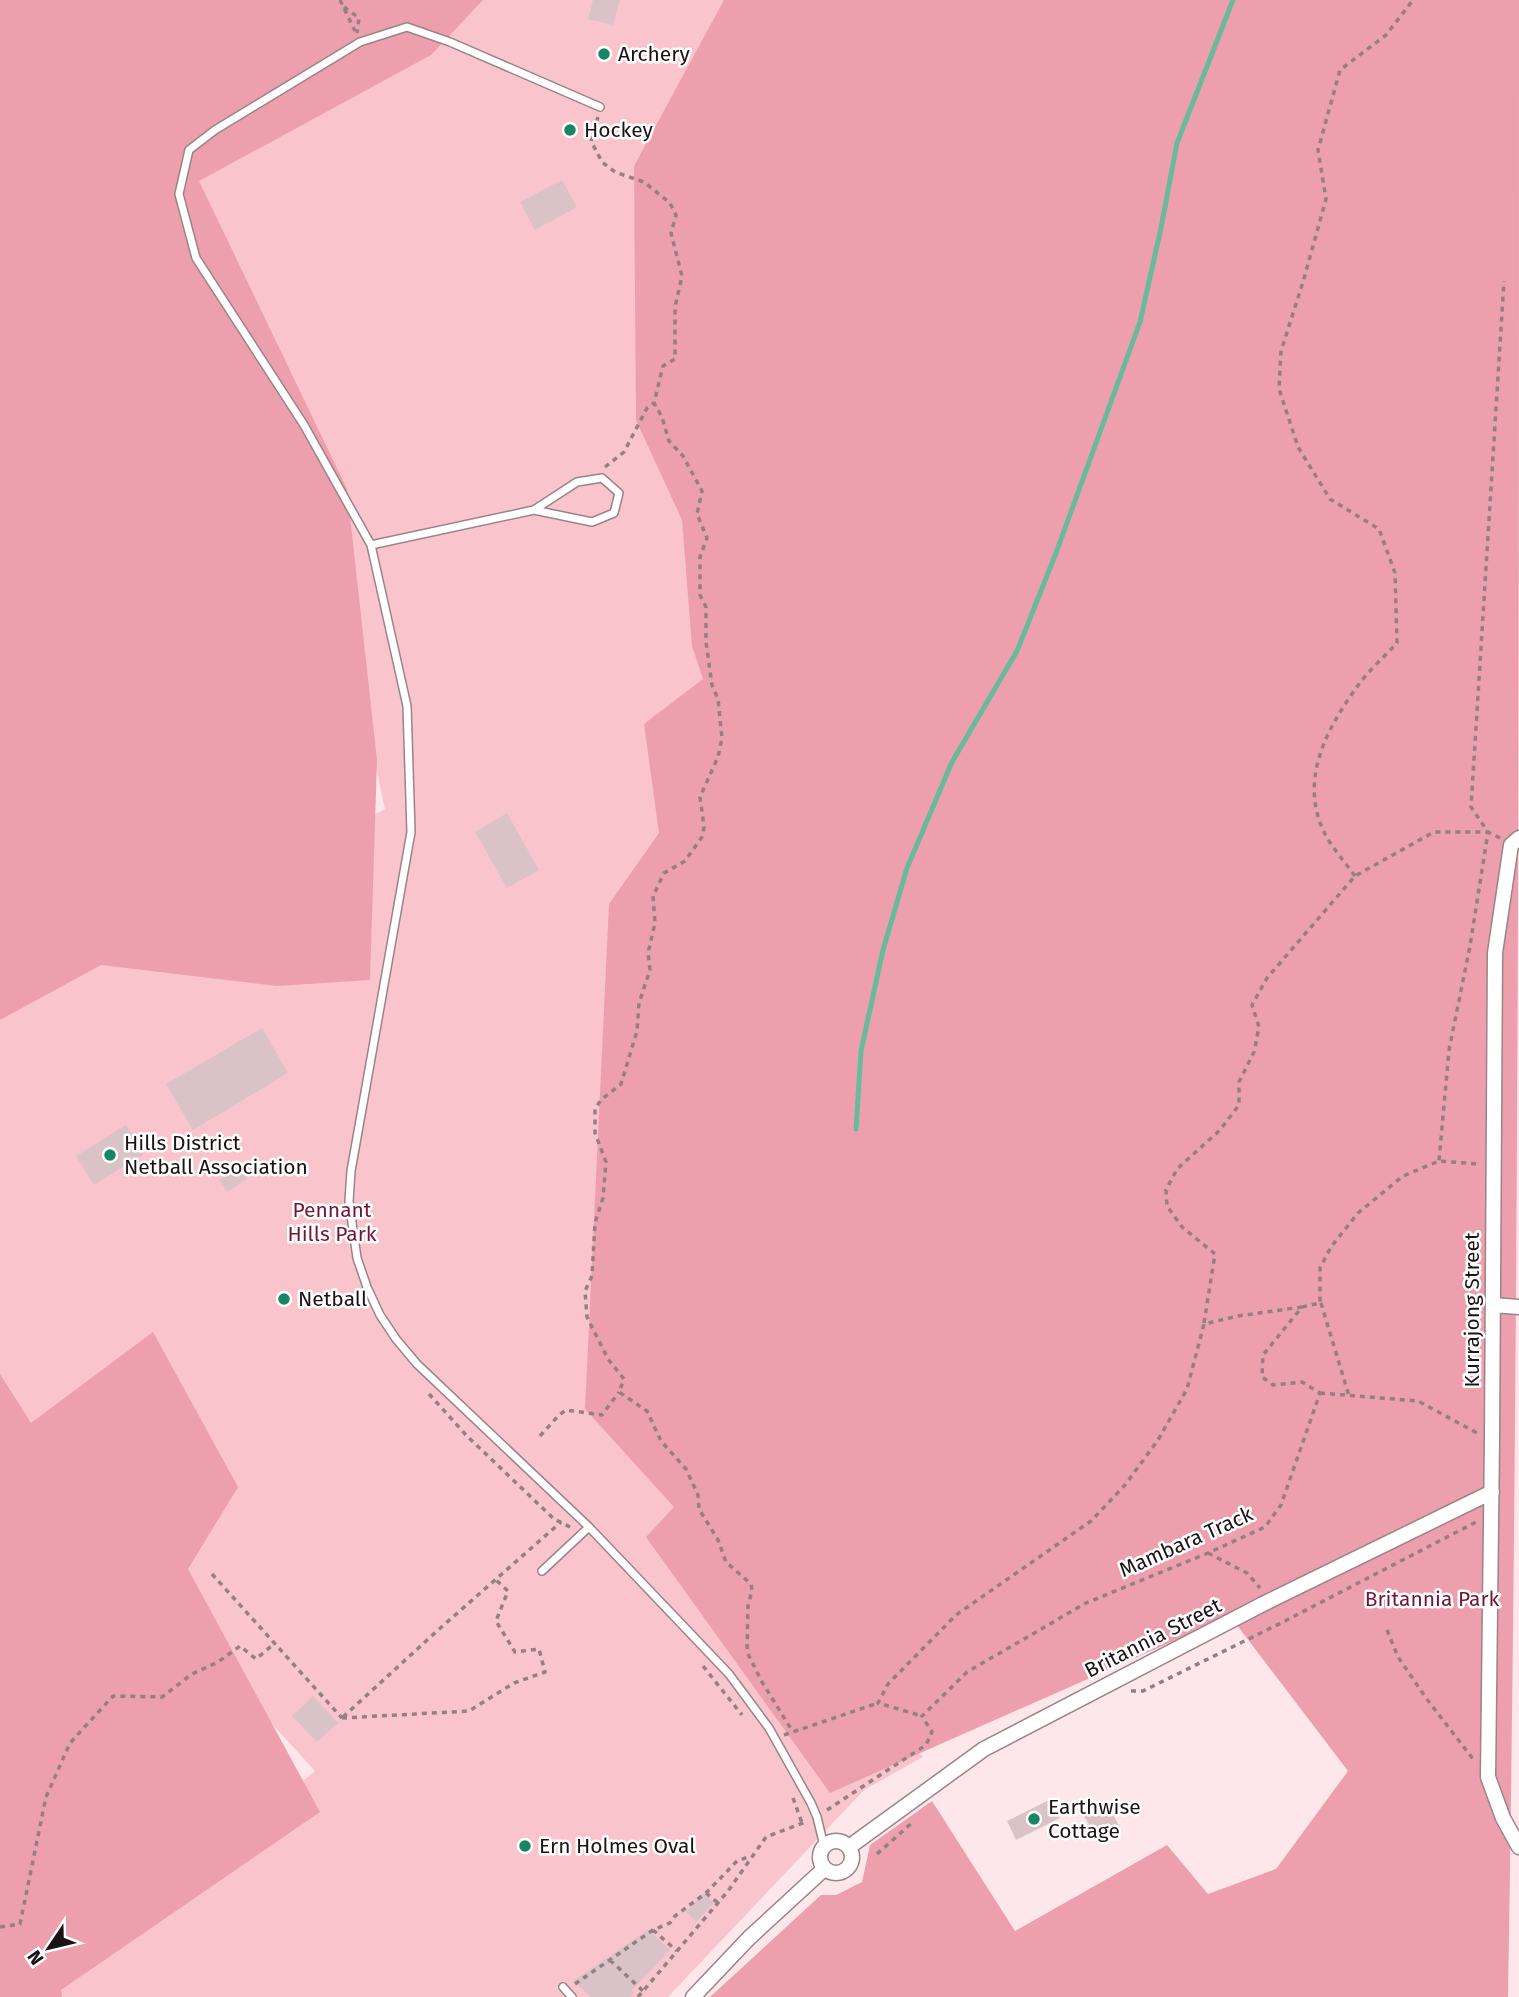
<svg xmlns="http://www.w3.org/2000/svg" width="1519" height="1997" font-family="'Fira Sans',sans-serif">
<rect width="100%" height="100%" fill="#fee7ea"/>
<!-- green -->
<path fill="#fac4cc" d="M283,0h531l64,1703 45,54 -59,33 -196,207h-627l274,-226 -245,-269 -70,-53v-524l110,39 275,-155 -53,-239 -253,-390z"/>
<!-- forest -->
<path fill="#ee9fad" d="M0,0h483l-52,55 -232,126 148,308 30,271 -7,220 -93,6 -176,-21 -101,55z
M724,0h795c0,666 0,1331 -11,1997h-798l111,-102h15l26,-13 8,-37 62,-44 83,130 152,-86 41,49 68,-25 72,-98 -118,-155 -400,177 -184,-256 28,-30 -89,-98 24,-505 50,-71 -15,-109 59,-45 -11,-33 -10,-126 -46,-100 -2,-254z
M153,1332l85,155 -50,82 132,243 -259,178 1,7h-62v-623l31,49z"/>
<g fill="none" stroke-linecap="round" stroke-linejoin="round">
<!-- stream -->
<path stroke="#68bb9a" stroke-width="5" d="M856,1129l5,-78 22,-101 24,-82 45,-106 65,-111 39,-98 84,-231 21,-94 16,-85 56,-143"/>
</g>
<!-- building -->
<path fill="#dac3c7" d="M593,0h27l-7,25 -25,-6z
M562,180l15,27 -42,23 -15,-28z
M507,813l32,57 -32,18 -32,-56z
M262,1028l26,45 -95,57 -27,-46z
M126,1125l18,29 -50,31 -18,-29z
M239,1167l8,12 -20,13 -8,-12z
M313,1696l25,27 -21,19 -25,-26z
M1051,1799l9,19 -44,22 -9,-19z
M1106,1803l14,24 -22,13 -14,-24z
M704,1893l10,10 -18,19 -10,-10z
M648,1930l22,20 -38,40 2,2 -4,5h-39l-18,-16z"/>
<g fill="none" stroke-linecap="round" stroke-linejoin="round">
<!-- lane casing -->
<g stroke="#998487" stroke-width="10">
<path id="lane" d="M600,107l-150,-65 -43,-15 -47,15 -145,88 -26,20 -10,44 17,64 108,167 67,120 36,161 4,126 -47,266 -13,73 -2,30 8,57 10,29 13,28 16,24 21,25 172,163 140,147 40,54 42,75 6,14 7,29
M371,545l163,-35 58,12 22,-9 5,-20 -17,-15 -25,4 -43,28
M542,1571l47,-44
M563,1987l9,10"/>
</g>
<!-- street casing -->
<g stroke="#998487" stroke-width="17">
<path id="street" d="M1519,838l-8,7 -16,108 -3,488 -4,336 15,41 16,29
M1493,1305l26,2
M820 1857a16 16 0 1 1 32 0a16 16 0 1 1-32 0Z
M849,1847l135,-98 279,-145 229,-112
M693,1997l56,-59 75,-69"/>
</g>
<!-- path -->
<path stroke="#918183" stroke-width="3.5" stroke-dasharray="5 5" stroke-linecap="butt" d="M340,0l15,31
M344,7l15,11 -2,15
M598,117l-7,24 11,21 13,10 29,10 26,21 6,12 -5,18 11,43 -7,31v52l-12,7 -9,37 8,14 7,24 14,15 19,35 -5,23 10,24 -7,19v38l6,12v35l6,43 6,14 4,39 -4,19 -18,40 4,30 -2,10 -17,24 -21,12 -11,23 2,27 -7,30 2,17 -11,33 -2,28 -16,53 -20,16 -6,9v24l11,29 -3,36 -8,25 -3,53 -7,15 2,26 21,42 16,20 -5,13 28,19 14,30 25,28 12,26 1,14 19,31 8,22 25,22 1,6 -4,16 -1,46 15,30 31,50
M605,467l19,-15 23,-44 7,-5
M1500,838l-12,-6 -17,-25 33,-526
M1355,876c-9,-12 -18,-23 -26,-35 -33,-54 -5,-109 28,-154 11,-16 27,-30 40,-44l-2,-70 -16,-44 -49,-30 -32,-52 -19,-58 2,-38 22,-69 23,-83 -8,-49 22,-80 46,-35 27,-35
M1321,1303l28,93
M1302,1307l18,-4v-35l11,-21 27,-34 45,-37 36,-15 40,3
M1204,1323l11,-69 -33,-27 -15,-21 -1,-16 11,-21 43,-39 19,-25v-23l15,-30 5,-25 -7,-22 15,-27 88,-102 79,-44h54l-18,114 -21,104 -10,111
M1320,1393l98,8 59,32
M429,1394l38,42 87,83 16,8
M540,1436l19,-21 7,-5 36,5 17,-23
M1208,1553l39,20 13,15
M212,1574l130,144
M1387,1630l11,27 28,41 47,61
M703,1666l39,49
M1131,1691h12l138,-68 197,-102
M343,1717l94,-86 124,-109
M342,1718l127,-7 45,-28 31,-11 -6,-23 -24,3 -19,-31 12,-30 -12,-11
M784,1735l94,-32
M793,1798l9,25
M827,1810l99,-65 6,-13 -10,-16 45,-44 119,-69 122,-50 57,-26 16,-22 39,-112 -18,-11 -29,3 -11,-8 1,-22 39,-48 -64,9 -34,8 -17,65 -29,51 -33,45 -34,36 -135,94 -68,69 -10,19 44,13
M877,1854l37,-33
M706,1893l12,10
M0,1927l20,-3 26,-127 24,-54 43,-47 49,1 30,-23 26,-12 22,-16 16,13 19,-16
M653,1930l24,21
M610,1960l33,31
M575,1984l78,-54 17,-7 5,-7 31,-23 31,-32 14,-5
M638,1997l90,-106 38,-54 42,-16"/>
<!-- lane -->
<use href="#lane" stroke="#fff" stroke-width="7"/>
<!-- street -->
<use href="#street" stroke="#fff" stroke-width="14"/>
</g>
<!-- markers -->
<g fill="#178664" stroke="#fff" stroke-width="2.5">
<circle cx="604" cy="54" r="7"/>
<circle cx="570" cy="130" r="7"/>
<circle cx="110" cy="1155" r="7"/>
<circle cx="284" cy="1299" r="7"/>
<circle cx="1034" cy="1819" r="7"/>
<circle cx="525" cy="1846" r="7"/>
</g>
<g text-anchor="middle" stroke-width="5" stroke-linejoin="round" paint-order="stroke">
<!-- poi labels -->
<g font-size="21" fill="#1a1213" stroke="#fff" text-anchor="start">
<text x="618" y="61">Archery</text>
<text x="584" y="137">Hockey</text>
<text x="124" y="1150">Hills District<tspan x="124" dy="24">Netball Association</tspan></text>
<text x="298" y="1306">Netball</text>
<text x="1048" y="1814">Earthwise<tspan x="1048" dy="24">Cottage</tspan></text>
<text x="539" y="1853">Ern Holmes Oval</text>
</g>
<!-- park labels -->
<g font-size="21" fill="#721733" stroke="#fff">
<text x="332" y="1217">Pennant<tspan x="332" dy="24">Hills Park</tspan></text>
<text x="1432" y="1606">Britannia Park</text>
</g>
<!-- street labels -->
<g font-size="21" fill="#1a1213" stroke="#fff">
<text transform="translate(1472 1310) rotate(-90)" y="7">Kurrajong Street</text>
<text transform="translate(1186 1542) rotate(-24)" y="7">Mambara Track</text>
<text transform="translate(1153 1638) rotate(-27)" y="7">Britannia Street</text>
</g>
</g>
<!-- north arrow -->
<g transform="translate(49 1948) rotate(235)" stroke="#ffffff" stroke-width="5" paint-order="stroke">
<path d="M0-5L12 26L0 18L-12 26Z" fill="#1a1213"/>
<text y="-10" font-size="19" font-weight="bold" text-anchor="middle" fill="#1a1213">N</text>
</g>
</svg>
